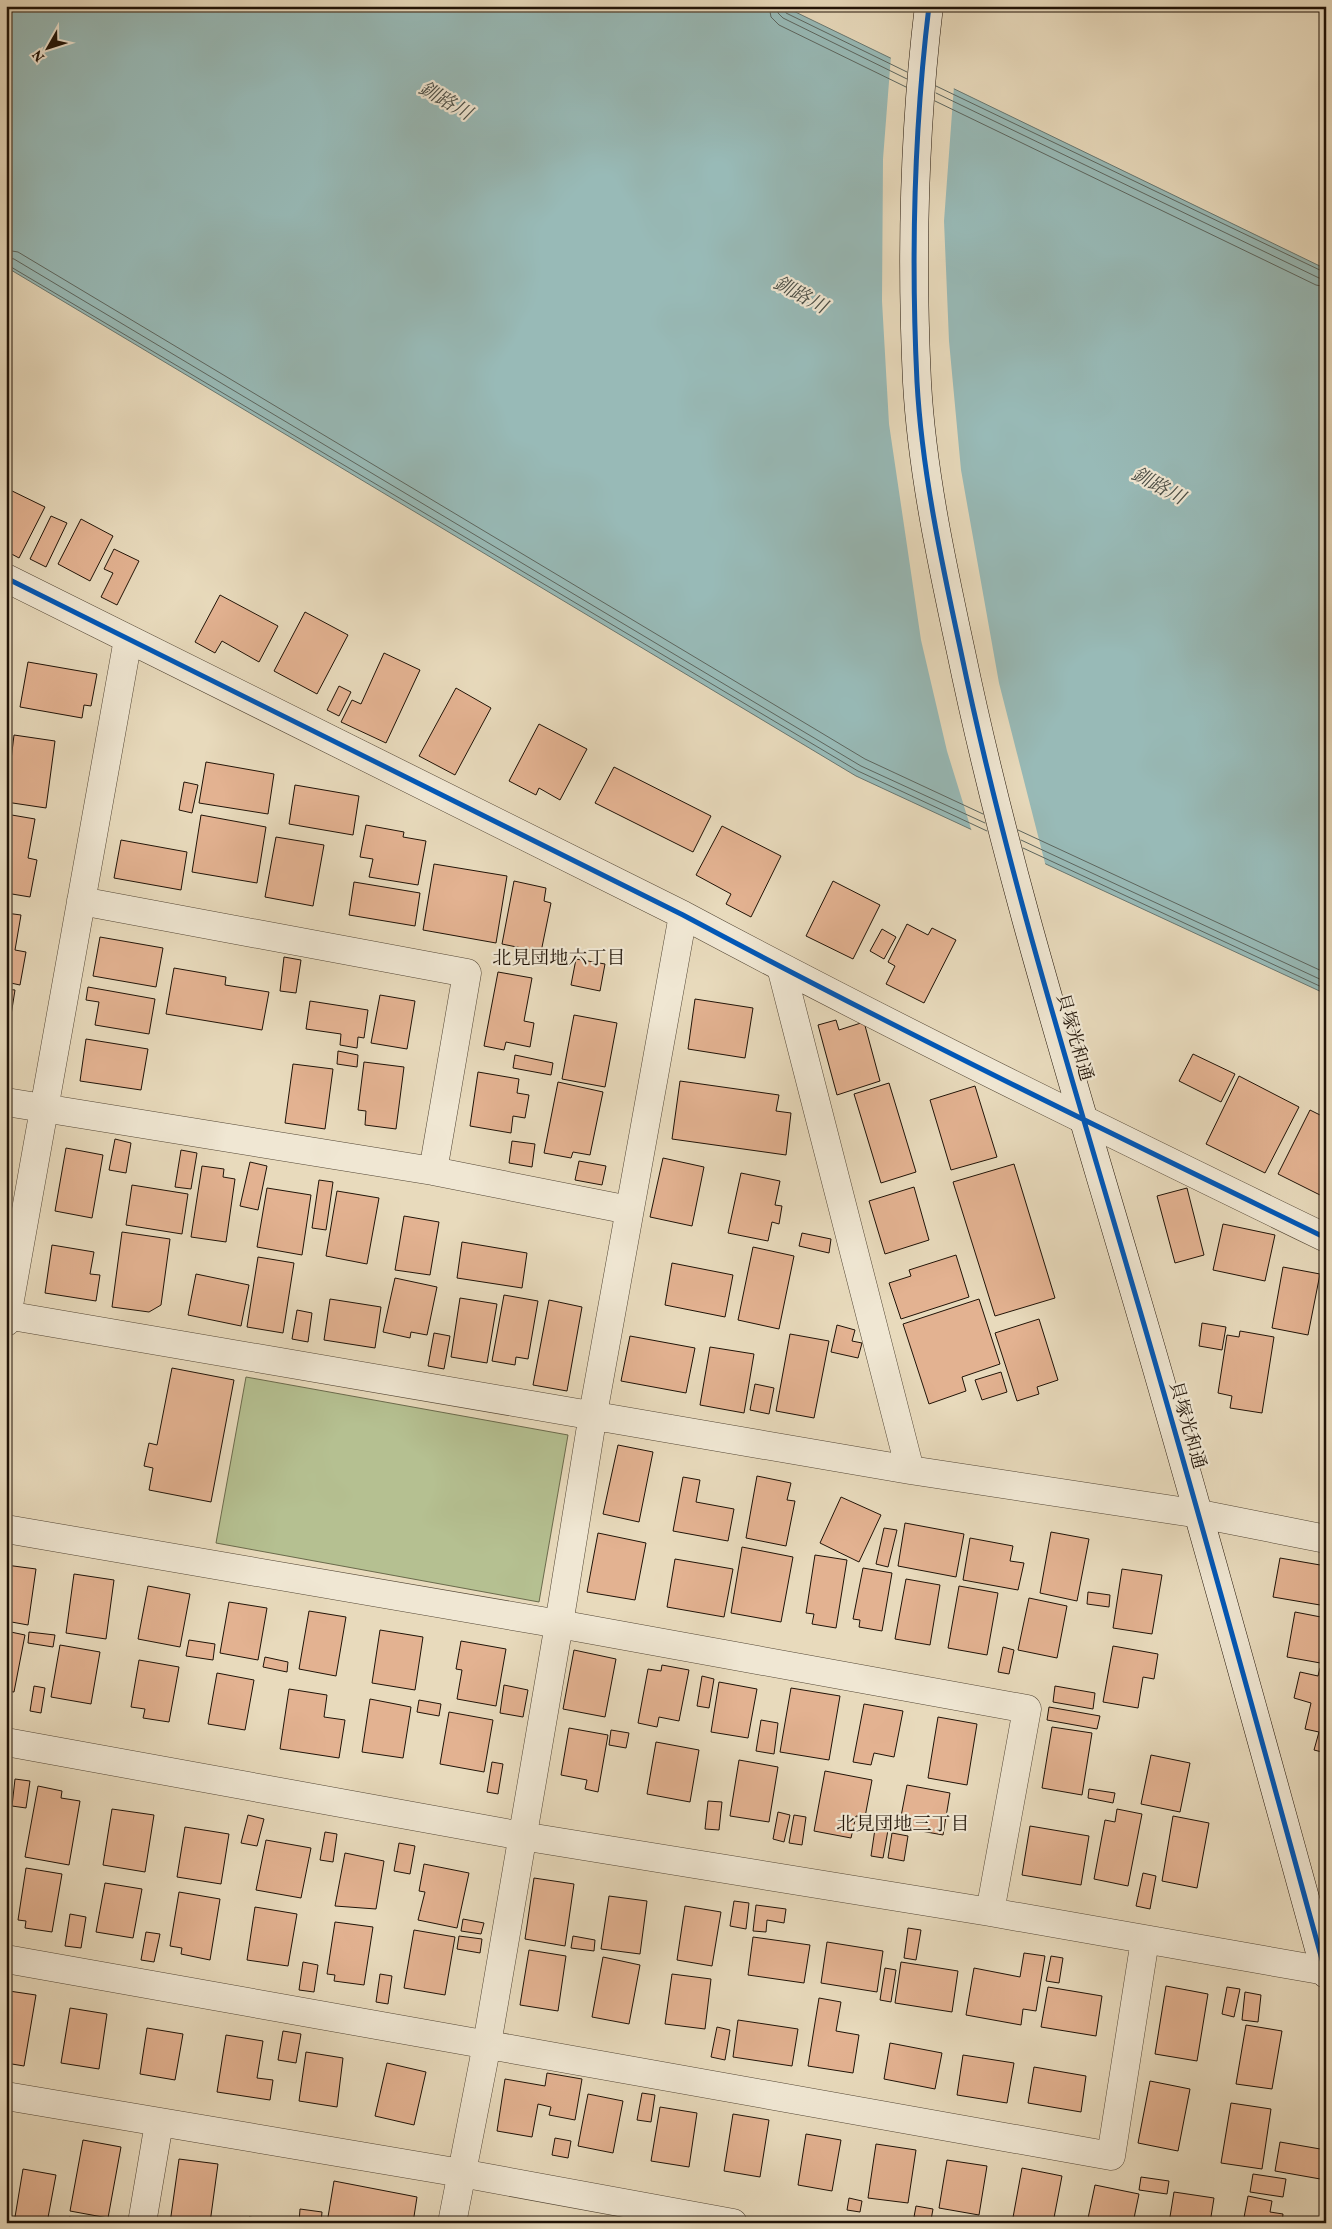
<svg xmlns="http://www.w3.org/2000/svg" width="1332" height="2229" font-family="Vollkorn,'Noto Serif JP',serif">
<rect width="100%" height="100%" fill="#e8dabc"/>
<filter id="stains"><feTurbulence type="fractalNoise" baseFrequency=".004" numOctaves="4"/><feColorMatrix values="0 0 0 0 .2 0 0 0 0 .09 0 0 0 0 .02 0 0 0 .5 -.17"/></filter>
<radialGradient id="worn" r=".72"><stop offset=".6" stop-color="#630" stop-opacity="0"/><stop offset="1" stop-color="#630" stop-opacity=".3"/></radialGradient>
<!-- green -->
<path fill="#b5c091" stroke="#6a6a4c" d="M246,1377l322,58 -29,167 -323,-59z"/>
<!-- water -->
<path fill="#98bab7" stroke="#687771" d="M6,6h777l543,263v725l-470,-218 -850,-509z"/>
<!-- pier -->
<path fill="#e8dabc" d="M891,56l63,30 -10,135 5,120 12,129 38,213 47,184 -74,-35 -25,-81 -26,-111 -32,-216 -7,-123 1,-142z"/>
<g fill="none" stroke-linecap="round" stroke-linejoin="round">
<!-- shore -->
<path stroke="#5c665f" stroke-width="1" d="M769,6l2,11 8,8 127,62
M776,6l2,7 5,5 124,61
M783,6l3,7 121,59
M936,86l390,187
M936,93l383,185 7,2
M935,101l381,184 10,2
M6,250l12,2 847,507 118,55
M6,257l8,2 847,507 124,57
M6,264l852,507 129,60
M1018,830l308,143
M1021,840l305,142
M1023,848l303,141"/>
</g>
<!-- building -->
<path fill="#e3b291" stroke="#201307" d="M6,488l39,19 -26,51 -13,-7z
M51,516l16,7 -21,44 -16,-8z
M81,519l32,17 -23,45 -32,-17z
M114,549l25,12 -22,44 -16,-8 12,-24 -9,-4z
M220,595l58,31 -19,36 -37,-21 -7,12 -20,-11z
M305,612l43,23 -31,59 -43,-23z
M384,653l36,17 -34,73 -45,-21 11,-22 9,4z
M28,662l69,12 -6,32 -7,-1 -2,13 -62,-11z
M339,686l12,6 -12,24 -12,-6z
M456,688l35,20 -36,67 -36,-19z
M539,724l48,25 -27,51 -21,-12 -3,7 -27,-14z
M14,735l41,6 -9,67 -40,-6z
M206,762l68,12 -6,40 -69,-11z
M614,767l97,49 -18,36 -98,-49z
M184,782l14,3 -6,28 -13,-3z
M295,785l64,11 -6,39 -64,-11z
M6,814l29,5 -7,39 9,2 -7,37 -24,-4z
M201,815l65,12 -9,56 -65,-11z
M366,825l38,7 -1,5 23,4 -8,44 -49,-8 4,-18 -13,-2z
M722,826l59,30 -30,61 -25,-13 5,-10 -35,-19z
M276,837l48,8 -11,61 -48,-9z
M121,840l66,12 -6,38 -67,-12z
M434,864l73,12 -11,67 -73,-13z
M514,881l32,7 -2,13 7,2 -10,49 -39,-8z
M833,881l47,24 -27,54 -47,-23z
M354,882l66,11 -5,33 -66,-11z
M6,913l15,2 -6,35 11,2 -6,33 -14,-3z
M907,924l21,11 4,-7 24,12 -32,63 -38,-19 9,-18 -7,-4z
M882,929l14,8 -12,22 -14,-8z
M100,937l63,11 -7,39 -63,-11z
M284,957l17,3 -5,33 -16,-2z
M576,959l29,5 -5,27 -29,-6z
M174,968l52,9 -1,8 44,7 -7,38 -96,-16z
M498,972l34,6 -8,43 10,2 -4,24 -24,-5 -2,8 -20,-4z
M88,987l67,12 -6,35 -54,-9 4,-23 -13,-2z
M6,989l9,1 -9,57z
M380,995l35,6 -8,48 -36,-6z
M695,999l58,9 -8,50 -57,-9z
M310,1001l58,9 -4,28 -6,-1 -1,11 -17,-3 1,-11 -35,-5z
M574,1015l43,8 -12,64 -43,-8z
M836,1020l3,10 25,-8 16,59 -43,14 -19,-70z
M86,1039l62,10 -7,41 -61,-9z
M338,1051l20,4 -1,12 -20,-3z
M1193,1054l42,20 -14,28 -42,-21z
M515,1055l38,8 -2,12 -38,-7z
M364,1062l40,5 -8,62 -31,-4 1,-14 -8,-1z
M293,1064l40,5 -8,60 -40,-6z
M478,1072l41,7 -2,14 12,2 -4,23 -12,-2 -2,17 -41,-7z
M1239,1076l60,31 -34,66 -59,-29z
M680,1081l99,14 -3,16 15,2 -5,42 -114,-16z
M558,1082l45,10 -13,63 -17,-3 -2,6 -27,-5z
M889,1083l27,89 -35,11 -27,-89z
M975,1086l22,71 -46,13 -21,-70z
M1310,1110l16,8v80l-48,-24z
M115,1139l16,4 -5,30 -17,-3z
M512,1141l23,3 -3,23 -23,-4z
M66,1148l37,7 -11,63 -37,-7z
M181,1150l16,3 -6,36 -16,-2z
M663,1158l41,9 -12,59 -42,-9z
M579,1161l27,5 -4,19 -27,-5z
M250,1162l17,4 -9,44 -18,-4z
M1014,1164l41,134 -60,18 -42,-134z
M202,1166l22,3 -1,8 12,2 -9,63 -35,-5z
M741,1173l39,8 -5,24 7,1 -3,18 -7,-2 -4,19 -40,-8z
M319,1180l14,2 -7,48 -14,-2z
M132,1185l56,9 -6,40 -56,-9z
M914,1187l15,53 -44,14 -16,-53z
M267,1188l44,7 -9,60 -45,-8z
M1187,1188l17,67 -29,8 -18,-67z
M337,1191l42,7 -12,66 -41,-8z
M404,1216l35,6 -9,53 -35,-5z
M1223,1224l52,11 -10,46 -52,-11z
M122,1232l48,7 -9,66 -12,7 -37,-5z
M802,1233l29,6 -2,14 -30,-7z
M462,1242l65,11 -5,35 -65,-10z
M52,1245l42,7 -4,22 10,1 -4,26 -51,-8z
M753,1247l41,9 -15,73 -41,-9z
M956,1255l13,42 -68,22 -12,-36 22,-7 -2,-6z
M258,1257l36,6 -11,70 -36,-6z
M672,1263l61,12 -8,42 -60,-12z
M1283,1267l37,7 -12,61 -36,-7z
M196,1274l53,11 -8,41 -53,-11z
M395,1278l42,9 -10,48 -16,-3 -1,6 -27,-6z
M504,1295l34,6 -10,58 -12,-2 -1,8 -23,-4z
M460,1298l37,6 -10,59 -36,-6z
M330,1299l51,8 -6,41 -51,-8z
M979,1299l21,65 -38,13 4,14 -37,13 -26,-80z
M549,1300l33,7 -15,84 -34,-6z
M297,1310l15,3 -4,29 -16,-3z
M1039,1319l19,61 -21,7 2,7 -22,7 -22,-68z
M1202,1323l24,4 -4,23 -23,-4z
M837,1325l18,5 -3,11 10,2 -4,15 -27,-6z
M1240,1331l34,6 -12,76 -32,-5 2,-12 -14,-3 9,-58 12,2z
M434,1333l16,3 -6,33 -16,-3z
M790,1334l39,7 -15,77 -38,-7z
M630,1336l65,12 -9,45 -65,-12z
M710,1347l44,7 -10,59 -44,-8z
M172,1368l62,12 -23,122 -62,-12 4,-22 -9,-2 5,-23 8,2z
M1001,1372l6,20 -25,8 -7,-20z
M755,1384l19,4 -5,26 -19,-4z
M618,1445l35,7 -14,70 -36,-8z
M757,1476l34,7 -4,17 8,1 -9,45 -40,-8z
M683,1477l17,3 -4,22 38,7 -6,32 -55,-10z
M841,1497l40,18 -22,47 -39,-19z
M905,1523l59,11 -8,43 -58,-11z
M884,1528l13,2 -9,37 -12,-3z
M1051,1532l38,7 -12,62 -37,-8z
M598,1533l48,10 -11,57 -48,-8z
M970,1538l43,8 -3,15 14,2 -6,27 -55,-10z
M742,1547l51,10 -12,65 -50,-9z
M815,1555l32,5 -11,68 -24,-4 2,-10 -8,-1z
M1280,1558l46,8v40l-53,-9z
M675,1559l58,10 -9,48 -57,-10z
M6,1565l30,4 -8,56 -22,-4z
M863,1568l29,5 -10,58 -23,-4 1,-7 -7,-1z
M1122,1569l40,6 -10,59 -39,-6z
M74,1574l40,6 -8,59 -40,-6z
M906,1579l34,6 -10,60 -35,-6z
M148,1586l42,8 -10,53 -42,-8z
M959,1586l39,7 -11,62 -39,-7z
M1088,1592l22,3 -1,12 -22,-3z
M1029,1598l38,8 -10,52 -39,-8z
M229,1602l38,6 -9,52 -38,-7z
M309,1611l37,6 -10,59 -37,-7z
M1295,1612l31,6v46l-39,-7z
M380,1630l43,7 -8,53 -43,-7z
M6,1631l19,4 -11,57 -8,-1z
M29,1632l26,3 -2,12 -25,-4z
M189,1640l26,4 -2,16 -27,-4z
M461,1641l45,8 -10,57 -39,-7 5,-29 -6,-1z
M60,1645l40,7 -9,52 -40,-7z
M1113,1646l45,8 -4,25 -11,-2 -5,31 -35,-6z
M1003,1647l11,3 -5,24 -11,-2z
M574,1650l42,9 -11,58 -42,-8z
M265,1657l23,5 -1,10 -24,-5z
M139,1660l40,7 -10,55 -26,-4 2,-9 -14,-2z
M662,1665l27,5 -10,51 -20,-4 -2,10 -19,-4 10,-54 13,2z
M1320,1668l6,1v84l-12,-3 5,-18 -14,-3 6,-26 -17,-5 6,-26 18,4z
M217,1673l37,7 -9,50 -37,-6z
M702,1676l12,3 -5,29 -12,-2z
M719,1682l38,7 -9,49 -37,-6z
M504,1685l24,5 -5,27 -23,-4z
M34,1686l11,2 -4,25 -11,-2z
M1055,1686l40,7 -2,16 -40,-7z
M791,1688l49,8 -11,64 -49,-8z
M289,1689l38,6 -3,22 21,3 -6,38 -59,-9z
M370,1699l41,8 -8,51 -41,-6z
M419,1700l22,4 -2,12 -22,-4z
M864,1704l39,7 -9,46 -20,-4 -3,12 -18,-3z
M1049,1707l51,9 -3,13 -50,-9z
M449,1712l44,8 -9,52 -44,-8z
M938,1717l39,7 -10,61 -39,-7z
M761,1720l17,3 -4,31 -18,-3z
M1052,1727l40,6 -10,62 -40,-7z
M569,1728l39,7 -10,57 -13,-3 2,-9 -26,-5z
M611,1730l18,3 -3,15 -17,-3z
M656,1742l43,8 -9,52 -43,-8z
M1151,1755l39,8 -10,49 -39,-8z
M739,1760l39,7 -9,55 -39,-6z
M492,1762l11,2 -5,30 -11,-2z
M825,1771l47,9 -7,37 -9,-1 -5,22 -37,-7z
M15,1779l15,2 -4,27 -14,-2z
M907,1785l43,8 -7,42 -44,-8z
M38,1786l24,5 -1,7 19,3 -11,64 -44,-8z
M1089,1789l26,4 -2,10 -25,-5z
M708,1801l14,1 -3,28 -14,-1z
M112,1809l42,6 -9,57 -42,-7z
M1117,1809l25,5 -14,72 -34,-7 11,-59 10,2z
M778,1812l12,3 -6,27 -11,-3z
M248,1815l16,4 -7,27 -16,-3z
M794,1815l12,2 -4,28 -13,-2z
M1173,1816l36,7 -12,65 -35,-7z
M1030,1826l59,10 -8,49 -59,-10z
M185,1827l44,7 -8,50 -44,-7z
M875,1829l13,1 -5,28 -12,-2z
M325,1832l12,2 -4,28 -13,-2z
M892,1833l16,3 -4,25 -16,-3z
M266,1840l45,8 -10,50 -45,-8z
M399,1843l16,3 -5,28 -16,-3z
M345,1853l39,8 -8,48 -41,-3z
M424,1864l45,9 -12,55 -39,-8 7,-28 -6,-1z
M26,1868l36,6 -10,58 -27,-4 1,-7 -8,-1z
M1143,1873l13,3 -6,33 -14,-3z
M534,1878l40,6 -9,62 -40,-7z
M105,1883l37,6 -9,49 -37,-6z
M179,1892l41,7 -10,61 -29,-6 1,-6 -12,-2z
M609,1896l38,5 -7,53 -39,-5z
M734,1901l15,2 -3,26 -16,-3z
M756,1905l30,4 -2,14 -17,-3 -1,12 -13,-1z
M685,1906l36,6 -9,54 -35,-6z
M255,1907l42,7 -9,52 -41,-6z
M70,1914l16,3 -5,31 -16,-2z
M463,1919l21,4 -3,11 -20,-3z
M335,1922l38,5 -9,58 -30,-4 1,-6 -8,-1z
M908,1928l13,2 -5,30 -12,-2z
M414,1930l41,7 -10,58 -41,-7z
M146,1932l14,2 -6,28 -13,-2z
M459,1936l23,3 -2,14 -23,-4z
M573,1936l22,4 -1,11 -23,-3z
M753,1937l57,8 -6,38 -56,-8z
M827,1942l56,9 -6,41 -56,-9z
M529,1950l37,6 -8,55 -38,-6z
M1024,1953l21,3 -9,55 -13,-2 -2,16 -55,-10 8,-47 46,9z
M1051,1956l12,2 -4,25 -13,-2z
M603,1957l37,8 -11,59 -37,-7z
M303,1962l15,3 -4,27 -15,-2z
M901,1962l57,9 -6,41 -57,-9z
M885,1968l11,2 -5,32 -11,-2z
M380,1974l12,2 -4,28 -12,-2z
M672,1974l39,5 -6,50 -40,-5z
M6,1986h4l-1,5 27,4 -12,71 -18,-3z
M1166,1986l42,8 -11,67 -42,-7z
M1048,1987l54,9 -6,40 -55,-9z
M1227,1987l13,2 -6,28 -12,-3z
M1245,1992l16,3 -3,27 -16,-2z
M819,1998l22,4 -5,29 23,4 -6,38 -45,-7z
M70,2008l37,6 -8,55 -38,-6z
M738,2020l60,9 -6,37 -59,-9z
M1246,2025l36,6 -10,58 -36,-5z
M717,2027l13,3 -5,30 -14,-3z
M147,2028l36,6 -8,46 -35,-6z
M283,2031l18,3 -5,29 -18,-3z
M226,2035l37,6 -6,37 16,2 -3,20 -53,-8z
M890,2043l52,10 -7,36 -51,-10z
M306,2052l37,6 -6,49 -38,-6z
M963,2055l51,8 -7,40 -50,-8z
M387,2063l39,9 -12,53 -39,-9z
M1034,2067l52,9 -5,36 -53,-9z
M547,2073l35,6 -7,41 -26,-5 2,-8 -13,-3 -6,33 -35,-6 8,-52 40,7z
M1150,2081l40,8 -12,62 -40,-8z
M642,2093l13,2 -4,27 -14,-2z
M588,2094l35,7 -10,52 -35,-7z
M1231,2103l40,6 -9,60 -41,-6z
M660,2107l37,6 -8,54 -38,-6z
M733,2114l36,6 -9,57 -36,-6z
M806,2134l35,6 -9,51 -34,-6z
M555,2138l16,3 -3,17 -16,-3z
M83,2140l38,7 -13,71 -38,-7z
M1280,2142l46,8v30l-51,-9z
M876,2144l40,6 -8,53 -40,-5z
M179,2159l39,5 -8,59h-40z
M947,2160l40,6 -8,49 -40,-7z
M1022,2168l40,8 -9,47h-41z
M23,2169l33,6 -9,48h-33z
M1253,2174l33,5 -3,18 -33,-5z
M1141,2177l28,4 -2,13 -28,-4z
M334,2181l83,16 -4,26h-86z
M1095,2185l44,9 -6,29h-46z
M1174,2192l40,6 -4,25h-41z
M1248,2196l24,5 -2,11 13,2 -1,9h-39z
M849,2198l13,3 -2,11 -13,-2z
M916,2206l17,3 -2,11 -17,-3z
M300,2209l22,3 -1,11h-22z
M69,2217l31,6h-32z
M249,2217l14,2 -1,4h-14z"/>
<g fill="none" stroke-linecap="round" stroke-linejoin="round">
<!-- street casing -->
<g stroke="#524534" stroke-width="29">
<path id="street" d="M6,578l677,337c211,113 427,218 643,323
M81,901l386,72 -34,198
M781,967l129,503
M6,1102l427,69 196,39
M6,1315l904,155 290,44 126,25
M6,1322l122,-683
M6,1529l553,95 468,85 -37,203
M6,1742l516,94 468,76 336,59
M6,1959l1105,197 34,-216
M6,2096l455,77 272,50
M142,2223l17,-100
M452,2223l35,-179 72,-420 34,-210 90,-499"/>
</g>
<!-- secondary casing -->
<g stroke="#201307" stroke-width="29">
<path id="secondary" d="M929,6c-15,124 -18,251 -12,376 5,90 25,182 44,270 44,212 109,420 170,628 68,230 131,462 195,694"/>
</g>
<!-- street -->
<use href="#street" stroke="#f0e7d3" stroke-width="28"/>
<!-- secondary -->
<use href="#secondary" stroke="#f0e7d3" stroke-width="28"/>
<!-- cycleway casing -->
<g stroke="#f0e7d3" stroke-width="8">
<path id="cycleway" d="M929,6c-15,124 -18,251 -12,376 5,90 25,182 44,270 44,212 109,420 170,628 68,230 131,462 195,694
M6,578l677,337c211,113 427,218 643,323"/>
</g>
<!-- cycleway -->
<use href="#cycleway" stroke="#0057b8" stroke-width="5"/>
</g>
<g text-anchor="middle" stroke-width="4.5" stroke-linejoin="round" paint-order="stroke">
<!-- street labels -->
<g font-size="18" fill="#201307" stroke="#f0e7d3">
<text transform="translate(1075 1037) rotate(74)" y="6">貝塚光和通</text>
<text transform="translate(1188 1425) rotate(74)" y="6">貝塚光和通</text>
</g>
<!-- water labels -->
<g font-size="19" font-style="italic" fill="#4a4d45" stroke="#f0e7d3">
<text transform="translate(446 100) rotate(30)" y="7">釧路川</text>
<text transform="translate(801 294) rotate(28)" y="7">釧路川</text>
<text transform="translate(1159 485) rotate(28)" y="7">釧路川</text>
</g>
<!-- neighbourhood labels -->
<g font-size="19" fill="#201307" stroke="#f0e7d3">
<text x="559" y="964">北見団地六丁目</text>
<text x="903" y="1830">北見団地三丁目</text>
</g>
</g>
<!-- margin -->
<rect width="1332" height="2229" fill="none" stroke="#e8dabc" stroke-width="25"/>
<rect x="8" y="8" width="1317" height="2214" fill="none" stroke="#201307" stroke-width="2.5"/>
<rect x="12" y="12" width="1307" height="2204" fill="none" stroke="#201307"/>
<!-- north arrow -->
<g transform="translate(48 48) rotate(231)" stroke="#f0e7d3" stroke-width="4" paint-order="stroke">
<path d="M0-4L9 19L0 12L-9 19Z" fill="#201307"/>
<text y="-8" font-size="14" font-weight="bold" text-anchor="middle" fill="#201307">N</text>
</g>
<rect width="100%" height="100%" filter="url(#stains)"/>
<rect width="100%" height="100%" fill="url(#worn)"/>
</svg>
